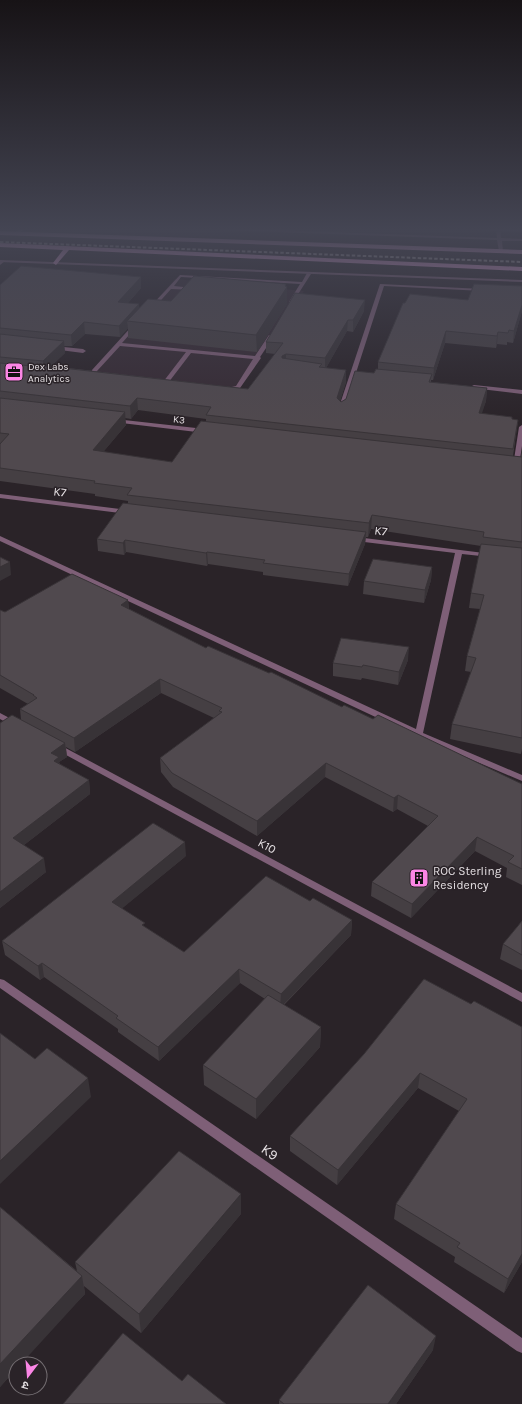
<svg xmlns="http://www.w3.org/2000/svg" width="522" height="1404" font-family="Karla,'Noto Sans Devanagari',sans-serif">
<rect width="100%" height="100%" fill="#2a2328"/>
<!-- built -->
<path fill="#362a33" d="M175,279l129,12 -66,100 -148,-16z"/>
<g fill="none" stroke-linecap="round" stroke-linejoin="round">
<!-- service -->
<path fill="#7e5f77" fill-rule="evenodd" d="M475,229l47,1v2l-45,-2z
M307,273l4,1 -18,28 -2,1 -2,-1 11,-18 -119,-7 -7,9 19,2h2v2l-24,-1 -17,19 -4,-1 30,-32 122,7z
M133,325l4,1 -15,17 133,13 14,-21 5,1 -14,21 1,1 -21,30 -15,4 -2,-1v-2l13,-3 17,-27 -62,-6 -26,34 -2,1 -3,-2 26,-34 -66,-6 -23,25 -1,3 4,2v2l-9,-2 1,-6z"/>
<!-- minor -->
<path fill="#7e5f77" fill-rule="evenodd" d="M20,229h5l-9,6h-2v-2z
M1,260l4,1 -5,4v-4z
M380,284l103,5 2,1 -2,1 -99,-5 -40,124 -5,1 -1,-1z
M54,346l29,3 3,2 -3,2 -31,-4v-2z
M474,385l48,5v4l-50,-6v-2z
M115,419l90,10 3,2 -3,2 -92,-11 -1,-1z
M522,425v21l-3,20 -3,2 -3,-2 6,-39z
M0,494l128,16 3,2 -3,2 -128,-16z
M0,536l416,193 39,-176 -99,-12 -3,-2 3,-2 136,17 1,1 -3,2 -28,-3 -39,179 99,42v6l-106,-45 -416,-195z
M0,713l17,9 1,2 -4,3 -14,-8z
M58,744l464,249v9l-467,-253 -1,-2 1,-2z
M0,979l4,1 518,358v15l-5,-2 -517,-363z"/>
<!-- tertiary -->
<path fill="#7e5f77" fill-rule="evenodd" d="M216,229h33l248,9 -1,-9h4l1,9 21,1v2h-20l1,10 -2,1 -2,-1 -2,-11 -279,-10z
M0,260l522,20v2l-522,-20z"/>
<!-- trunk -->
<path fill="#e9a3da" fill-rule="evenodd" d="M0,231l522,19v4l-522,-19z
M0,243l522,24v4l-453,-21 -13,15 -3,-2 10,-13 -63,-3z"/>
<!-- rail -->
<path stroke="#aba5a9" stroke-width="2" stroke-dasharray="3.5 2" stroke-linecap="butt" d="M0,242l522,20"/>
</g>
<!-- wall -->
<path fill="#453f43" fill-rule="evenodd" d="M141,277v11l-13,15 11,1v4l32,-7 115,-14h1v17l-30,48 -129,-14v-10l-8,9 -35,-3 -13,12h-8l1,7 -14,13 197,23 27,-35 -9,-1v-11l98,-31 -11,21 -6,-1 -21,37 20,2v12l-6,19 1,1 5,-3 28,-26 4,-4v-7l90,-62 54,-14v25l-9,32 -6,-1v3l-10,-1 -1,4 -51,-5 -12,37h-2v2l56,6 -1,13 -5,13 37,6 -5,36 8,1 1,-7v299l-1,5 -71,-15 2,-15 19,-52 -6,-1 2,-15 13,-47 -11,-1 2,-15 10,-47 -110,-17 -3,8h-2l-1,7 -17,42 -85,-11v-3l-55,-8 -1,2 -81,-14 -2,3 -26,-4 -1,-12 31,-36v-2l-33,-5v-2l-95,-13v-196zM138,410l68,9v3l-34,40 -69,-10 23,-27 -1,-7 6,1z
M432,567l-1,13 -7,23 -61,-9 1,-13z
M128,600l1,9 77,39 136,59 31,12 149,65v101l-16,-8 1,-9 -32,-17 -64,67 -40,-22 1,-14 56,-56 -31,-17 -4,3 -68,-35 -68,59 -84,-49 -12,-15 -1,-14 54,-40 -53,-25 -86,59 -9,-5 1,10 -8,5 1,2 29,16 1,14 -66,51 22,27 -46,36 21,-188 -1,-11 8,-5 -28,-16v-78l5,2z
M408,660l-10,25 -36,-7 -1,2 -28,-4v-13z
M186,856l-64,52 23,19 39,25 126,-51 42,19 -1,15 -67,70 37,22 -1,20 -64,72 -52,-34 -1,-20 62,-66 -25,-16 -81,78 -41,-29v-3l-74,-52 -4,3 -35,-25 -3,-14z
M522,921v49l-22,-11 3,-15z
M471,1004l51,258 -18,31 -50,-31 1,-5 -61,-38 2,-15 63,-93 -41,-23 -81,97 -47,-34v-15z
M0,1207l77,64 -2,-9 166,-48 -100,119 -57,-47 1,8 -69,70v5l-16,18z
M433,1350l-37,54h-117v-4z"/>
<!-- shaded-wall -->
<path fill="#383337" d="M141,277v11l-22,25 -1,-11z
M286,284v4l1,-1v17l-30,48 -1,-17z
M365,300l-1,11 -11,21v-12z
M139,304l1,11 -13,6 1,7 -8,9 -1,-11z
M522,305v6l-9,32 1,-12z
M348,320l-1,11 -22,39v-12z
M84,322l1,12 -13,12 -1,-11z
M446,331l-1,12 -12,37 1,-12z
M498,332l-1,12 -1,4 1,-12z
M64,341l1,12 -21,20 -1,-12z
M286,354v12l-4,4v-14z
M346,370v12l-9,29v-13z
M487,388l-1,13 -8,25 1,-13z
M137,398l1,12 -7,9 -1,-13z
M125,412l1,13 -32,38 -1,-13z
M372,515l-1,14 -3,8 1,-14z
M366,532l-1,12 -17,42 1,-12z
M125,540l1,12 -2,3 -1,-12z
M207,552l1,12 -1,2 -1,-13z
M10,562l1,13 -11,6v-14z
M432,567l-1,13 -7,23 1,-13z
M128,600l1,13 -8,-8z
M409,647l-1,13 -10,25 1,-13z
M160,679l1,14 -86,59 -1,-14z
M65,743l2,14 -8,5 2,9 -5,4 -5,-22z
M326,763l-1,14 -68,59v-15z
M89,780l1,14 -75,58 -2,-14z
M398,795l-1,14 -4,3 1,-14z
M477,837l-2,14 -64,67 1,-14z
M185,842l1,14 -73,60 -1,-14z
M44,858l2,14 -46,36v-16z
M352,920l-1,15 -71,73 1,-14z
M42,963l2,14 -4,3 -2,-14z
M239,969l1,14 -81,78 -1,-14z
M321,1027l-1,20 -64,72v-20z
M420,1073l-2,15 -81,97 1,-15z
M88,1078l3,19 -91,87v-23z
M241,1194v20l-100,119 -2,-19z
M522,1254v8l-18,31 4,-14z
M82,1276l3,18 -64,70h-5v5l-16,18v-23z
M436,1336l-3,14 -37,54h-8z"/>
<!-- building -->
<path fill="#50494e" stroke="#383337" d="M21,266l120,11 -23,25 21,2 -20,22 -35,-4 -13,13 -71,-7v-43z
M194,276l92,8 -1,2 2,1 -31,48 -129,-14 21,-22 23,2z
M474,284l48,2v19l-8,26 -5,-1 -1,3 -10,-1 -1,4 -51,-5 -12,37 -56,-6 25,-59h2l5,-9 58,6z
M295,293l70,7 -12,20h-5l-23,38 -39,-4 -4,2v2l40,6 -3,3 27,3 -9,28 4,4 5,-3 9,-28 19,2 2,-4 56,5 -3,8 58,6 -8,25 33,4v2l6,1 -5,29 -307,-34 5,-8 -74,-9 -7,8 -130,-15v-28l42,4 3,-1 203,23 35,-46 -17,-1z
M0,334l64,7 -21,20 -43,-4z
M0,398l125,14 -32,38 79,12 29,-41 321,36v85l-39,-5 1,-5 -112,-17 -3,8 -242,-28 5,-7 -38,-5 1,-2 -95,-13v-24l9,-10 -9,-1z
M123,503l243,29 -17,42 -86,-11 2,-3 -58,-8 -1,1 -81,-13 -2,3 -26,-4z
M481,544l41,4v190l-70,-14 24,-66 -9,-2 17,-61 -13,-2z
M0,557l10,5 -10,5z
M373,559l59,8 -7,23 -61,-9z
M72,574l56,26 -7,5 85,43 2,-2 61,27 2,-1 71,35 2,-2 29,14 5,-4 144,69v85l-14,-7 6,-6 -37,-19 -65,67 -40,-22 66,-66 -40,-21 -4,3 -68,-35 -69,58 -85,-48 -12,-15 62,-46 -3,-1 3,-3 -62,-29 -86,59 -54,-29 17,-11 -4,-3h1l-34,-20v-65l5,2z
M341,638l68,9 -10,25 -36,-7 -1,2 -29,-4z
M12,715l53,28 -14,10 8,4 -5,4 35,19 -76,58 31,20 -44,34v-169z
M153,823l32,19 -73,60 33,21 -3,2 42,27 82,-76 44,25 3,-3 39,22 -71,74 -42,-25 -81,78 -42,-29 2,-2 -76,-53 -4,3 -36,-25z
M522,921v34l-19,-11z
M424,979l47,25 3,-3 48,26v227l-14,25 -51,-32 3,-4 -64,-39 71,-105 -47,-26 -82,97 -48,-34 74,-82z
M268,995l53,32 -65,72 -53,-34z
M0,1033l35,26 12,-11 41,30 -88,83z
M179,1151l62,43 -102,120 -64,-52z
M0,1207l82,69 -82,88z
M368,1285l68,51 -48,68h-104l-5,-4z
M123,1333l59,48 6,-7 38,30h-163z"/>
<!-- sky -->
<linearGradient id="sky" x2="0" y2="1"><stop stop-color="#171316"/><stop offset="0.54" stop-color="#444553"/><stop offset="1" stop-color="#444553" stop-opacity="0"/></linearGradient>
<rect width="522" height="425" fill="url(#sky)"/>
<!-- icons -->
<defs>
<g id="office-square" transform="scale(1)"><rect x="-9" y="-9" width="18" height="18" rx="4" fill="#fb86e5" stroke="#2a2328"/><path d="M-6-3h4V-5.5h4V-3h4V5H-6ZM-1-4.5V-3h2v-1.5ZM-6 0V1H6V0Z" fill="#111"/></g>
<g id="building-square" transform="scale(1)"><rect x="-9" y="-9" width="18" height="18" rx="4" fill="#fb86e5" stroke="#2a2328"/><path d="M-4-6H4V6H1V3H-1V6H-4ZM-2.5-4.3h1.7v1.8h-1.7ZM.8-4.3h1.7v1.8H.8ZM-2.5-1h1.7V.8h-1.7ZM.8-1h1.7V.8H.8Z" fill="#111"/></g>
</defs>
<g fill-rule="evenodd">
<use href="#office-square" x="14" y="372"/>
<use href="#building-square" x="419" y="878"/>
</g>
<g text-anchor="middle" stroke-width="3" stroke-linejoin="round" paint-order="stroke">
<!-- far-poi labels -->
<g font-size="10" fill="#e4dfe2" stroke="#2a2328" text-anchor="start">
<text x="28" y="370">Dex Labs<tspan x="28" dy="12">Analytics</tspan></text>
</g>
<!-- far-street labels -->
<g font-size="10" fill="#e4dfe2" stroke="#2a2328">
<text transform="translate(179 419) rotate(6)" y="4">K3</text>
</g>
<!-- street labels -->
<g font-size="12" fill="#e4dfe2" stroke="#2a2328">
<text transform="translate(60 492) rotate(7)" y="4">K7</text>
<text transform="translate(381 531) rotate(7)" y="4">K7</text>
<text transform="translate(267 846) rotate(28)" y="4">K10</text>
</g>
<!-- poi labels -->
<g font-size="12" fill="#e4dfe2" stroke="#2a2328" text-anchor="start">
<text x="433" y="875">ROC Sterling<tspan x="433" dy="14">Residency</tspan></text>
</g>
<!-- near-street labels -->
<g font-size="14" fill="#e4dfe2" stroke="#2a2328">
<text transform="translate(270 1152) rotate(35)" y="5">K9</text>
</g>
</g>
<!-- north arrow -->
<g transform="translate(28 1376) rotate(196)"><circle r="19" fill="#2a2328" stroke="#746e72"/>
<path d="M0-3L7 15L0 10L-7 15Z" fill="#fb86e5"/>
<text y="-6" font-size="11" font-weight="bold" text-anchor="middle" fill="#e4dfe2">उ</text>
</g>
</svg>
